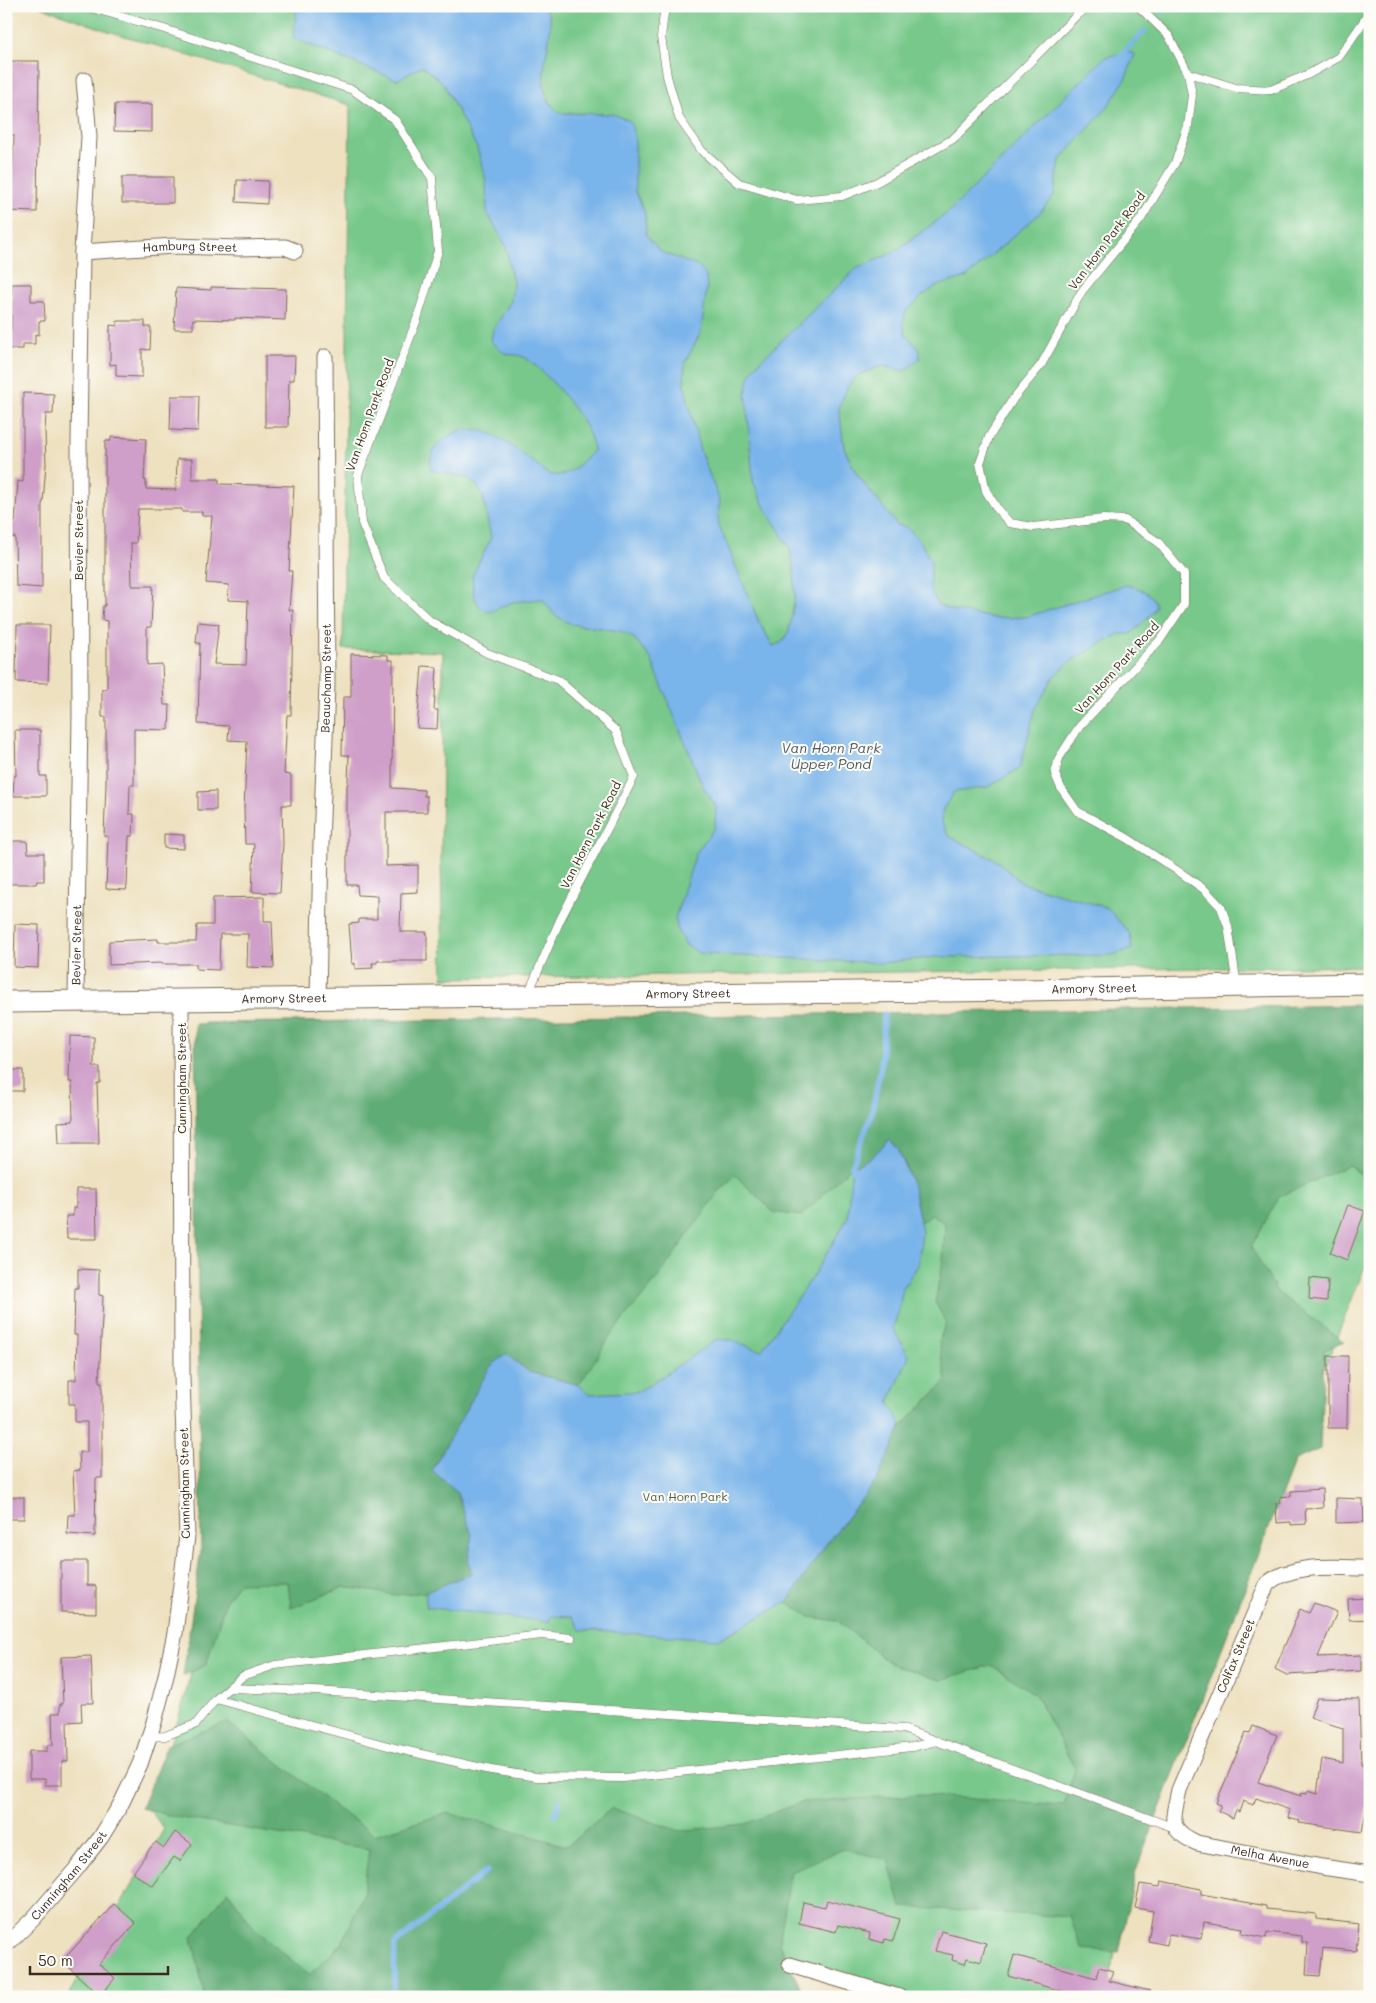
<svg xmlns="http://www.w3.org/2000/svg" width="1376" height="2003" font-family="Mali,sans-serif">
<rect width="100%" height="100%" fill="#fdfcf7"/>
<filter id="ink" filterUnits="userSpaceOnUse"><feTurbulence type="fractalNoise" baseFrequency=".02" numOctaves="2"/><feDisplacementMap in="SourceGraphic" scale="10" xChannelSelector="R" yChannelSelector="G"/><feConvolveMatrix kernelMatrix="1 2 1 2 8 2 1 2 1" color-interpolation-filters="sRGB"/></filter>
<filter id="wash" filterUnits="userSpaceOnUse"><feTurbulence type="fractalNoise" baseFrequency=".0096" numOctaves="4" result="noise"/><feDisplacementMap in="SourceGraphic" scale="20" xChannelSelector="R" yChannelSelector="G"/><feGaussianBlur stdDeviation="1.12" result="paint"/><feColorMatrix in="noise" values="0 0 0 0 0 0 0 0 0 0 0 0 0 0 0 0 0 1.4 0 .05"/><feComposite in="paint" operator="in"/></filter>
<g filter="url(#wash)">
<rect width="100%" height="100%" fill="#eee1c0"/>
<!-- green -->
<path fill="#77c88a" stroke="#597954" d="M38,6h1332v960l-927,12 -2,-120 2,-206 -100,-3 7,-544 -245,-75z
M1370,1008v246l-241,602 -22,141h-208l-109,-32 -10,32h-713l97,-168 -18,-24c26,-60 43,-114 55,-179l4,-603z"/>
<!-- forest -->
<path fill="#61ac76" stroke="#4e6b4a" d="M1370,1005v179l-21,-19 -70,32 -28,50 27,46 66,49 -20,8 -4,99 -25,11 -159,410 -17,82 -37,-3 -12,-32 -169,-10 -13,-47 -44,-11 -53,22 -12,73 22,45 -3,8h-593l-13,-60 36,-46 25,36 56,48 33,-31 21,-49 6,-46 -194,-32 -34,-9 26,-63 60,-23 111,87 37,26 73,-22 119,33 45,-38 67,23 66,-7 57,-22 119,-7 143,11 11,-37 -40,-75 -44,-29 -51,15 -51,-17 -51,-42 -28,-4 -23,-15 39,-58 51,-64 25,-54 44,-45 -7,-40 7,-19 -11,-20 8,-41 2,-37 -13,-10 -12,8c-6,-28 -10,-60 -30,-82 -12,11 -22,22 -38,26l-51,50 -28,-4 -38,-37 -19,20 -59,84 -44,53 -34,53 -50,-13 -23,-18 -74,115 25,24 15,42 -4,26 4,12 -46,19 -30,3 -52,-8 -53,21 -3,-26 -49,1 -13,17 -20,65 -23,11 18,-126 -6,-526z"/>
<!-- water -->
<path fill="#79b4ea" stroke="#5a6f84" d="M297,6h247c2,4 6,10 6,14 2,33 -21,67 9,93l54,1 17,7 5,16v54l10,22 1,22 15,17 39,15 6,9 1,11 -6,45 -16,31 -1,21 16,67 20,50 -2,15 1,9 40,97 14,24 9,-4 7,-11 6,-33 -1,-28 -4,-22 -25,-40 -12,-27 -7,-87 3,-16 6,-12 101,-97 38,-17 56,-41 155,-154 22,-5 8,2 -10,26 -19,29 -46,51 -6,35 -14,18 -73,64 -30,9 -15,10 -17,17 -2,12 3,10 14,15v8l-15,13 -23,-5 -24,9 -10,11 -9,22 5,40 12,25 41,52 10,2 14,15 10,20 -1,26 8,17 16,6 41,7 31,-1 99,-32c14,2 27,7 31,21l-4,7 -21,21h-12l-14,7 -35,21 -16,14 -19,34 -15,58 -32,19 -34,5 -11,17 -1,14 7,13 48,25 25,22 86,25 22,26 2,15 -20,6 -177,2 -53,6 -162,-8 -21,-2 -13,-8 -8,-13 -3,-14 21,-65 19,-26 1,-21 -13,-19 -52,-128 -17,-21 -14,-7 -49,-7 -15,-8 -14,-17 -29,3 -24,10 -9,-4 -6,-11 -2,-21 19,-38 -8,-41 -5,-10 -10,-9 -37,-8c-2,-15 3,-24 15,-32 32,-24 63,7 90,26 4,3 11,10 16,11 17,3 29,-13 41,-24 3,-23 -49,-83 -69,-94 -5,-3 -13,-1 -19,-4 -5,-2 -10,-8 -14,-12l2,-11 18,-29 2,-17 -7,-38 -19,-33 -1,-32 -9,-33 -34,-65 -21,-17 -25,14 -104,-42z
M890,1140l8,9 14,34 10,49 -4,33 -15,23 -5,25 -5,15 16,28 -20,46 13,24 -25,54 -51,64 -39,58 -68,37 -139,-9 -8,-13 -21,-1 -2,6 -123,-15v-15l46,-19 -4,-12 4,-26 -15,-42 -25,-23 58,-103 16,-13 23,18 50,13 10,9 42,-2 7,-1 22,-13 57,-39 15,1 29,11 50,-72 36,-60 5,-53c16,-4 26,-15 38,-26z"/>
<g fill="none" stroke-linecap="round" stroke-linejoin="round">
<!-- stream -->
<path stroke="#79b4ea" stroke-width="5.5" d="M1164,11l5,-5
M1118,58l27,-27
M854,1172l-2,-6 19,-50 10,-50 3,-52
M555,1815l4,-14
M400,1997l-6,-5 1,-48 92,-73"/>
</g>
<g id="blocks">
<!-- building -->
<path fill="#cf9fc9" d="M6,61h33l-2,151 -31,-1 1,-26h5l2,-50 -8,-1z
M115,104h37v28l-38,-1z
M122,177h51v26h-51z
M237,180l31,1 -1,23 -31,-2z
M12,284h19v17h13l1,20h-6v14l-4,-1v10h-12v5h-17v-18h5z
M211,287l75,2 -1,31 -50,-2v2l-42,-1v10h-19l2,-41 35,2z
M117,321h28v6h6l-1,23 -8,-1v28l-26,-1v-12l-6,1v-40l7,1z
M265,356h30l-1,24h-5l-1,47h-23z
M23,393l31,1 -1,20h-7l-1,17 1,33 -3,39h-1v85l-26,-2 -1,-49 -8,1v-16h8l3,-41 5,1z
M171,396h28l-1,35 -28,-1z
M111,437l35,2 -2,41h2v9l30,1 1,-31h15v20h27v5l75,2 -5,85h3l-3,39h4l-2,105h-4l-3,59 7,1v30h-9l1,38 -3,50 -28,-1 2,-48h-9l-1,-35 3,-68 -19,-1 1,-14 -31,-2 2,-81h-4l2,-21 21,2 -5,40 32,1 2,-64 -20,-1 1,-15 -23,-2 6,-67h-10v-4h-20v-3h-44l-2,34h-5l1,43h21l-2,41h-4v38l15,-1 2,41h6l-1,25 -35,-1v56h-4l-1,29h5l-1,22h-4l-2,50 -1,4 -20,-1 2,-53h-4l2,-52v-67h-4v-28h5v-68l-5,-1 1,-14h2v-165h6z
M17,625h33l-2,58 -32,-1z
M351,654l37,1v5h5l-1,128 32,2v6h3v16h-41v54l32,-1v27l-17,1 -1,39h27v29h-50v2h-5l1,5 -18,1v-6l-3,1 -3,-40 10,-1v-4h18v-23l-19,-1 -1,-10h-10v-101h1l1,-29h-7l1,-58h8z
M422,666l15,1 -3,43h4l-1,19 -20,-1z
M15,730h25v46h6v20h-33l1,-20h2z
M216,791v19h-18v-18z
M164,834l20,1v14l-20,-1z
M9,841h18l1,12h16v28h-7l-1,3h-28l-2,-25h3z
M264,897v24h8l2,47 -27,-1 1,-33h-28l-1,36 -23,-1v-5h-34v-1l-53,2v-24l49,-2v3h38l1,-17h16v-27z
M15,924l24,1 -1,43 -24,-1z
M70,1036l24,1v30h6v16h-3l2,60h-40l-1,-21 15,-1 -1,-39h-3z
M6,1070h17v21h-17z
M76,1189h20l1,50h-30l-1,-23h7v-8h3z
M1348,1205l17,6 -18,49 -17,-7z
M78,1269l21,1v25l4,1 -4,86h3v96h-6l-1,58 -28,-2 1,-19h7l-2,-44 7,-1 -1,-18h8v-30h-12v-18h-6v-24h7l1,-45h-3l1,-47h3z
M1310,1278l18,2 -1,21 -18,-2z
M1328,1356h20l-1,72h-19z
M1322,1489l1,19 -18,1 1,15 -15,1v-3l-14,1 -1,-20h5l-1,-6 11,-1v-5z
M6,1497h18v22h-18z
M1336,1498l27,1 1,23 -28,1z
M61,1561h26v24l9,1v27l-35,-1z
M1370,1598l-1,21 -20,1 -1,-21z
M1314,1603l23,9 -19,45 43,-2v16l-74,4 -12,-6 25,-60 9,4z
M91,1656l2,47h-12l1,18 -15,1 1,39h-6v24h-17v-6h-16v-28h18v-6h6l-1,-32h8v-9h3l-2,-47z
M1317,1698l42,1 2,65 9,1v25l-8,42 -63,-9 1,-2 -12,-3 2,-8 -34,-12 -3,7 -10,-4 -4,11 -3,-2 -3,8 -15,-7 3,-6 -5,-2 30,-71 4,1 3,-7 24,9 -19,47 43,14v-3l6,1v-3l10,3 5,-35 21,4v-35l-33,-10z
M175,1832l17,12 -12,17 -6,-4 -21,29 -20,-13 18,-26 5,-5 8,6z
M1161,1881l40,8v5l65,12v3l50,5v5l43,5 -3,27 -33,-3 -3,28 -14,-1 2,-32 -6,-1v-6l-35,-4 -1,6 -24,-5 1,-5 -39,-6 -3,17 -32,-5 -2,11 -19,-4 5,-30 -18,-3 5,-24 20,3z
M827,1900l73,19 -7,22 -8,-2 -1,4 -15,-4 1,-6 -32,-8 -2,7 -37,-9 4,-21 22,5z
M114,1904l22,19 -37,41 16,14 -15,18 -38,-35z
M941,1931l45,12 -5,19 -14,-4 -2,6 -13,-4 1,-5 -18,-4z
M1014,1955l82,23 3,-11 14,4 -4,10 41,10 -1,6h-67l-74,-21z"/>
</g>
</g>
<g filter="url(#ink)">
<use href="#blocks" fill-opacity="0" stroke="#7a6a57" stroke-width="1"/>
<g fill="none" stroke-linecap="round" stroke-linejoin="round">
<!-- service casing -->
<g stroke="#7a6a57" stroke-width="9">
<path id="service" d="M85,6l79,23 189,61 42,30 37,58 6,73 -21,68 -59,156 4,48 22,55 46,43 57,32 71,27 58,51 18,46 -74,143 -32,74
M665,6l-4,31 6,39 12,42 23,33 37,32 58,17 45,-4 35,-14 76,-43 125,-125 13,-8
M1138,6l31,30 19,37 4,22 -4,31 -13,37 -34,56 -59,72 -41,74 -28,34 -24,38 -9,26 6,28 12,19 12,13 23,4 70,-8 22,1 33,22 26,32v30l-24,36 -81,87 -20,31 -4,16 6,14 16,23 50,27 54,35 24,17 16,17 7,19 9,60
M1188,73l48,15 35,2 38,-16 30,-17 31,-45
M230,1688l85,3 588,38 272,99
M216,1699l183,50 92,21 46,7 86,1 289,-31 25,-6
M149,1737l16,-1 31,-12 20,-25 27,-23 32,-11 267,-30 29,3"/>
</g>
<!-- minor casing -->
<g stroke="#7a6a57" stroke-width="17">
<g id="minor">
<path id="s1" d="M82,252l92,-6 65,2 46,-1 10,4"/>
<path id="s2" d="M318,999l3,-155 6,-159 -2,-328"/>
<path id="s3" d="M76,1001l4,-287 -1,-274 3,-188 7,-115 -5,-57"/>
<path id="s4" d="M1370,1568c-32,0 -78,-6 -103,16l-88,206c-6,30 -13,39 18,53l125,24 48,7"/>
<path id="s5" d="M6,1945l28,-27 43,-50 24,-31 20,-33 19,-40 14,-42 11,-42 10,-47 12,-97 -5,-160 -1,-376"/>
<path d="M790,1965l109,32"/>
</g>
</g>
<!-- secondary casing -->
<g stroke="#7a6a57" stroke-width="23">
<g id="secondary">
<path id="s6" d="M6,1002l1018,-12 346,-6"/>
</g>
</g>
<!-- service -->
<use href="#service" stroke="#fff" stroke-width="8"/>
<!-- minor -->
<use href="#minor" stroke="#fff" stroke-width="15"/>
<!-- secondary -->
<use href="#secondary" stroke="#fff" stroke-width="21"/>
</g>
</g>
<g text-anchor="middle" stroke-width="4" stroke-linejoin="round" paint-order="stroke">
<!-- street labels -->
<g font-size="12" fill="#3b2a1e" stroke="#fdfcf7">
<text transform="translate(1107 241) rotate(-53)" y="4">Van Horn Park Road</text>
<text dy="4" stroke="none"><textPath href="#s1" startOffset="108">Hamburg Street</textPath></text>
<text transform="translate(370 415) rotate(-70)" y="4">Van Horn Park Road</text>
<text transform="translate(79 540) rotate(-90)" y="4">Bevier Street</text>
<text transform="translate(1117 668) rotate(-48)" y="4">Van Horn Park Road</text>
<text dy="4" stroke="none"><textPath href="#s2" startOffset="321">Beauchamp Street</textPath></text>
<text transform="translate(591 835) rotate(-63)" y="4">Van Horn Park Road</text>
<text dy="4" stroke="none"><textPath href="#s3" startOffset="56">Bevier Street</textPath></text>
<text dy="4" stroke="none"><textPath href="#s6" startOffset="1088">Armory Street</textPath></text>
<text dy="4" stroke="none"><textPath href="#s6" startOffset="682">Armory Street</textPath></text>
<text dy="4" stroke="none"><textPath href="#s6" startOffset="278">Armory Street</textPath></text>
<text transform="translate(182 1078) rotate(-90)" y="4">Cunningham Street</text>
<text transform="translate(185 1483) rotate(-91)" y="4">Cunningham Street</text>
<text transform="translate(1236 1656) rotate(-67)" y="4">Colfax Street</text>
<text dy="4" stroke="none"><textPath href="#s4" startOffset="470">Melha Avenue</textPath></text>
<text dy="4" stroke="none"><textPath href="#s5" startOffset="94">Cunningham Street</textPath></text>
</g>
<!-- park labels -->
<g font-size="12" fill="#506144" stroke="#fdfcf7">
<text x="685" y="1501">Van Horn Park</text>
</g>
<!-- water labels -->
<g font-size="14" font-style="italic" fill="#515a65" stroke="#fdfcf7">
<text x="831" y="753">Van Horn Park<tspan x="831" dy="16">Upper Pond</tspan></text>
</g>
</g>
<!-- margin -->
<rect width="1376" height="2003" fill="none" stroke="#fdfcf7" stroke-width="25"/>
<!-- scale -->
<path d="M30 1966v8h138v-8" fill="none" stroke="#3b2a1e" stroke-width="2.5"/>
<text x="38" y="1966" font-size="15" fill="#3b2a1e" stroke="#fdfcf7" stroke-width="4" paint-order="stroke">50 m</text>
</svg>
